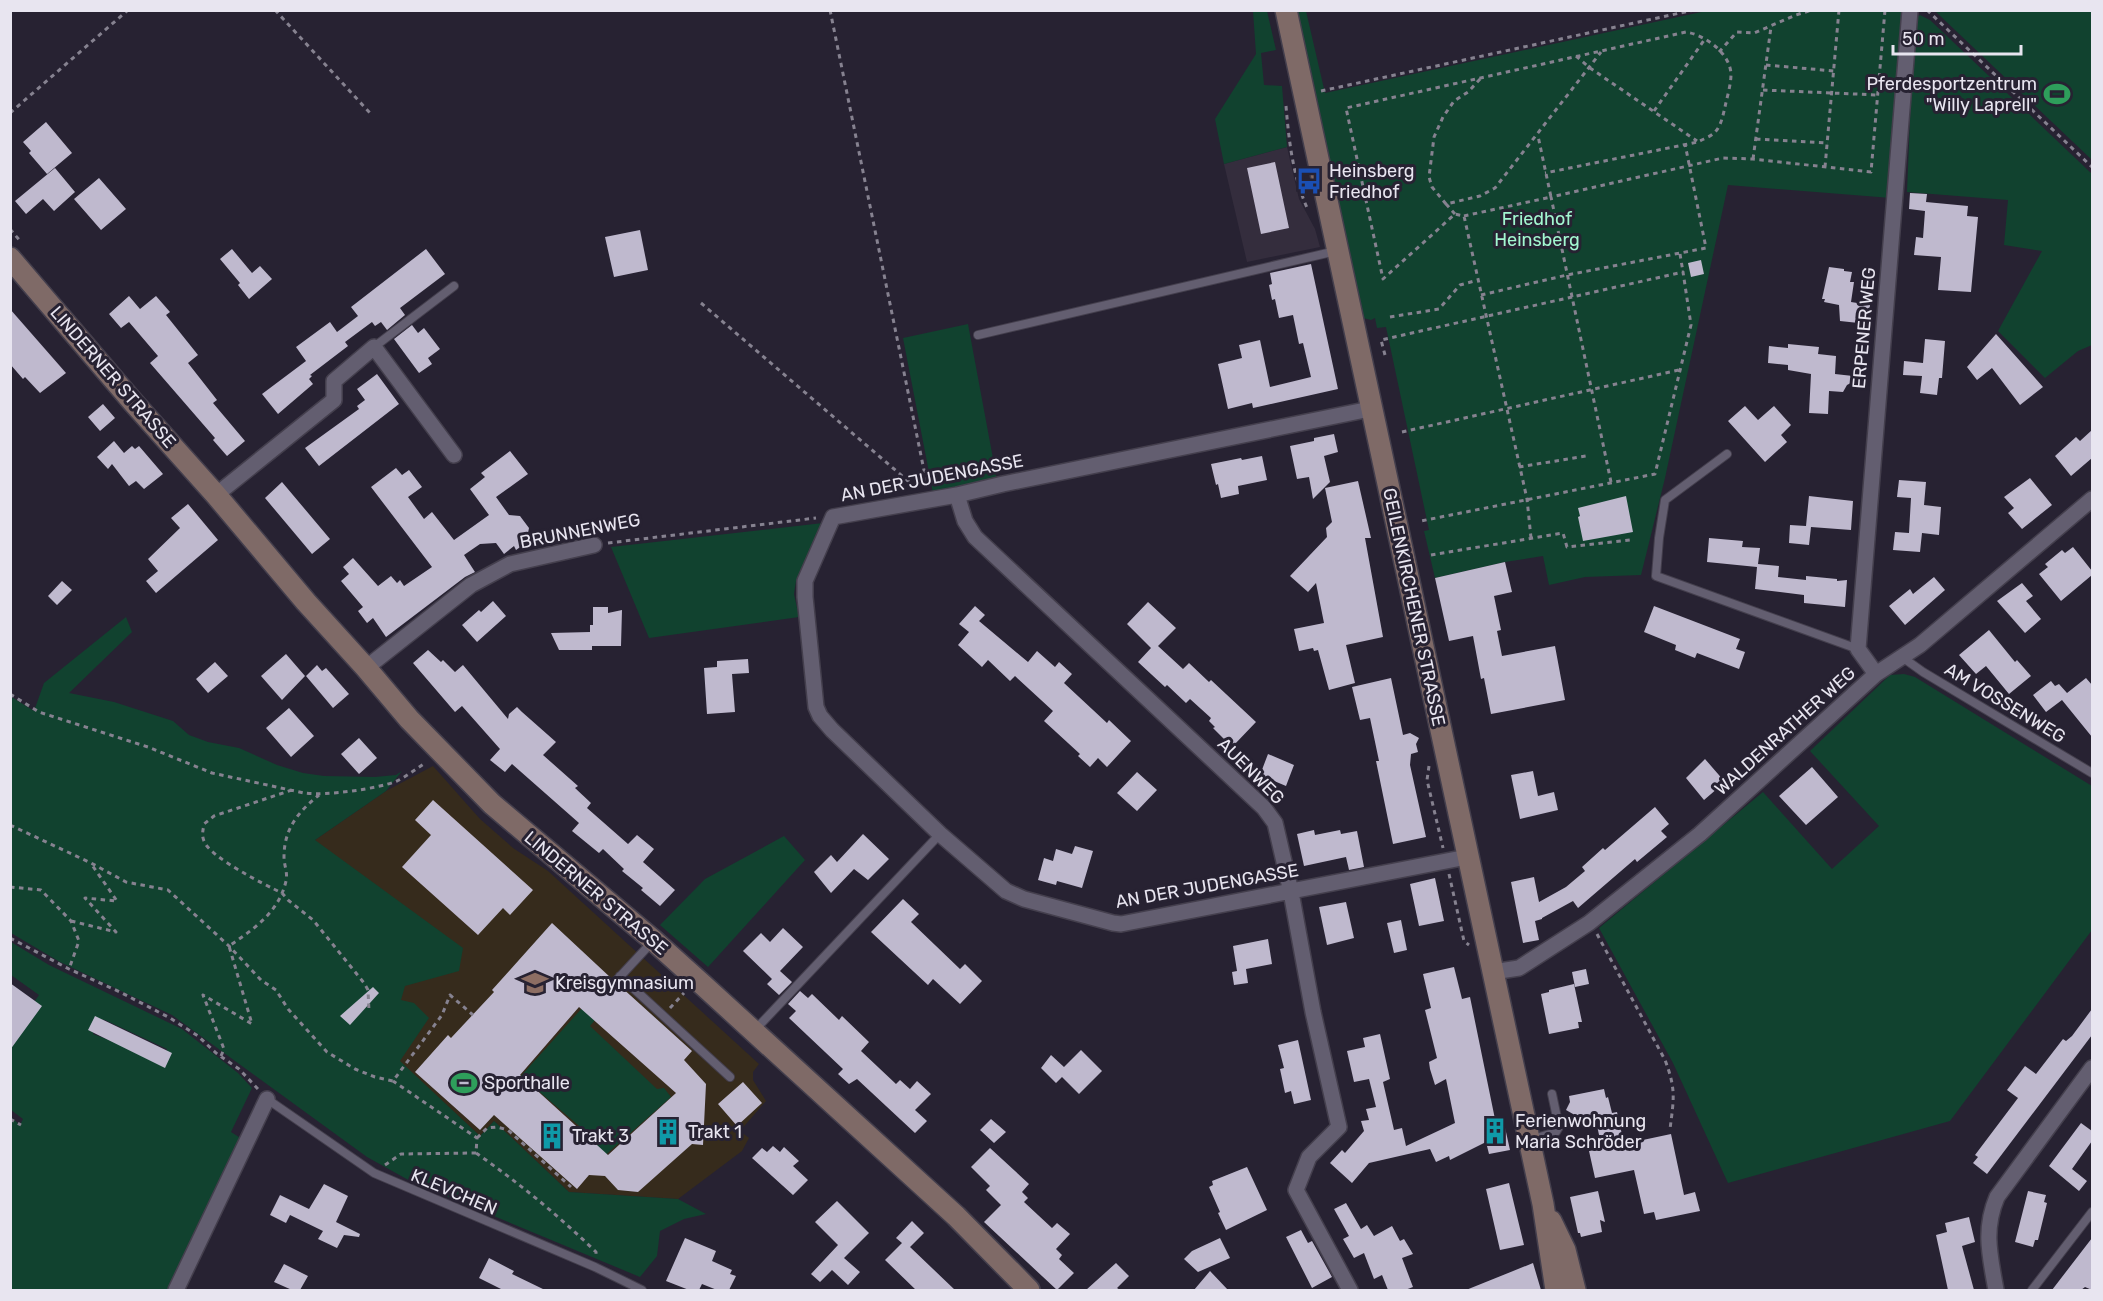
<svg xmlns="http://www.w3.org/2000/svg" width="2103" height="1301" font-family="Rubik,sans-serif">
<rect width="100%" height="100%" fill="#272232"/>
<!-- commercial -->
<path fill="#342d3d" d="M1287,147l12,52 16,30 5,18 -73,15 -23,-98z"/>
<!-- education -->
<path fill="#362b1c" d="M433,766l47,53 33,29 35,23 211,193 -6,8v8l13,21 -26,30 9,7 -7,13 -64,48 -109,-7 -75,-71 -14,15 -81,-75 -84,-221 71,-49z"/>
<!-- green -->
<path fill="#11422f" fill-rule="evenodd" d="M1253,11h14l9,39 -15,3 3,32 18,1 5,61 -63,17 -9,-45 41,-65z
M1295,11h11l19,82 381,-82h195l4,6 -14,181 -163,-13 -63,293 -24,97 -56,2 -36,8 -6,-29 -38,6 -70,16 -11,-47 5,-1 -43,-203 -9,1 -2,-10 -4,2 -8,-2 -3,-5z
M1935,11h157v149z
M1920,15l10,5 162,154v171l-14,6 -33,27 -47,-47 44,-80 -38,-6 4,-45 -101,-8 7,-169 2,-5z
M968,324l29,156 -64,13 -30,-155z
M823,523l-27,58 -2,13 5,23 -150,21 -38,-91z
M126,617l6,15 -63,61 45,9 59,19 16,14 19,7 31,6 38,17 26,8 21,3 51,1 21,-2 6,-4 -16,20 -71,49 148,108 -4,23 -54,15 -4,14 13,3 15,15 -29,43 80,75 14,-15 75,71 109,7 28,15 -22,5 -24,12 -3,25 -17,21 -228,-95 -45,-25 -195,-142 -112,-53 -49,-29 -1,-237 24,15 10,-28z
M1904,674l11,3 177,109v144l-142,191 -222,62 -55,-120 -74,-135 164,-136 69,77 47,-43 -69,-75 80,-76z
M784,836l21,24 -97,107 -48,-42 45,-46z
M11,942l38,23 133,64 56,44 14,15 -21,44 11,7 -74,151h-157l-1,-174 10,9 3,-6 -12,-9v-74l28,-41 -28,-20zM98,1019l7,1 62,29 -4,11 -70,-26z
M592,997l12,12 -14,17 67,63 7,-1 7,9 -71,63 -8,-9 7,-8 -78,-67z"/>
<!-- building -->
<path fill="#bfb9ce" fill-rule="evenodd" d="M46,122l26,31 -25,21 -18,-21 2,-2 -8,-9z
M1275,162l14,66 -28,6 -14,-66z
M55,168l20,24 -21,19 -11,-12 -17,15 -11,-13z
M99,178l27,31 -25,21 -27,-31z
M1910,193l17,1 -1,8 42,4 -1,10 11,1 -7,75 -33,-2 3,-33 -27,-2 2,-18 7,1 2,-27 -16,-2z
M640,230l8,40 -34,7 -9,-40z
M232,249l20,24 8,-7 12,13 -23,20 -11,-14 2,-2 -20,-24z
M426,249l19,25 -45,34 5,7 -18,15 -6,-8 -6,4 -3,-4 -27,20 3,4 -38,29 2,1 -3,3 4,5 -35,30 -16,-20 44,-33 -10,-14 34,-25 7,10 21,-16 -7,-9z
M1701,260l3,14 -13,3 -3,-14z
M1311,264l27,125 -85,19 -1,-5 -24,6 -10,-45 24,-6 -3,-13 21,-5 10,47 41,-10 -8,-34 -4,1 -6,-29 -14,3 -4,-19 -3,1 -3,-15 3,-1 -2,-11z
M1829,267l15,2v2l8,1 -2,10h4l-3,20 19,3 -2,19 -28,-3 -1,-16 -15,-3 1,-3h-3z
M129,296l11,13 16,-13 14,16 -4,3 32,40 -10,8 29,37 -4,3 32,38 -18,15 -14,-16 2,-2 -65,-75 8,-7 -29,-34 -8,6 -12,-14z
M10,309l56,64 -26,20 -15,-16 -2,2 -13,-15z
M412,325l6,8 6,-5 16,21 -12,9 4,6 -13,9 -25,-34z
M1996,334l47,53 -23,18 -28,-37 -15,12 -10,-13z
M1925,339l20,2 -3,37h-3l-2,17 -17,-2 2,-17 -19,-1 1,-14 19,2z
M1788,344l31,3 -1,7 18,2 -1,18 27,3 -15,8 -4,7 -14,-1 -1,23 -19,-1 2,-39 -23,-4v-5l-20,-2 1,-17 19,2z
M377,374l22,30 -80,62 -14,-18 54,-39 -2,-3 8,-6 -8,-11z
M103,404l12,14 -15,13 -12,-14z
M1745,406l13,14 16,-14 17,19 -10,10 6,7 -22,20 -37,-41z
M2092,430v28l-21,18 -16,-20 21,-19 4,4z
M1334,434l4,18 -14,4 6,26 -17,17 -4,-22 -12,2 -7,-33 24,-5v-3z
M114,441l10,12 8,-7 3,3 4,-3 24,28 -19,15 -8,-8 -7,5 -17,-22 -4,5 -11,-12z
M510,451l18,23 -32,23 13,18 11,1 9,12 -3,15 -10,7 -2,-4 -10,8 -8,-11 -16,1 -16,11 11,17 -10,5 -79,60 -13,-19 -6,5 -9,-12 5,-4 -22,-26 8,-7 -6,-7 10,-9 25,28 13,-10 6,7 3,-3 4,6 28,-19 -61,-80 25,-19 6,7 7,-5 13,17 -14,10 16,22 8,-7 22,28 35,-25 -19,-26 15,-12 -4,-4z
M1262,456l5,24 -29,6 1,8 -18,4 -3,-14 -2,1 -5,-21 30,-6 1,2z
M2030,478l22,27 -30,24 -14,-16 6,-5 -10,-11z
M1899,480l27,2 -2,23 17,2 -2,28 -17,-2 -2,19 -27,-2 2,-18 14,1 2,-35 -14,-1z
M1358,481l13,57h-6l18,99 -37,8 9,38 -26,7 -11,-40 -4,1 -1,-3 -14,3 -5,-22 30,-6 -8,-40 -8,9 -18,-16 37,-39 -1,-9 6,-6 -7,-34z
M282,482l48,57 -18,15 -47,-56z
M1626,496l7,36 -50,9 -5,-24 2,-1 -2,-8z
M1809,496l44,5 -2,29 -40,-3 -2,18 -20,-2 1,-18 16,1z
M188,504l30,36 -62,53 -10,-12 12,-10 -10,-12 32,-31 -9,-10z
M1709,538l34,3 -1,6 18,1 -2,16 21,2 -1,11 28,3v-4l31,3v2l10,-1 -2,27 -41,-4v-8l-49,-6 2,-22 -50,-5z
M2073,547l19,24v4l-31,26 -22,-27 9,-7 -3,-3 17,-14 3,3z
M1505,562l7,30 -18,4 7,34 -4,1 5,25 53,-10 10,54 -74,14 -7,-36 -3,1 -8,-43 -24,5 -14,-63z
M1934,577l11,13 -40,35 -16,-19 21,-17 3,5z
M62,581l10,9 -15,15 -9,-9z
M2022,583l11,13 -7,5 15,18 -16,14 -28,-32z
M493,601l13,15 -29,26 -15,-17 17,-15 2,2z
M1148,602l28,26 -18,18 25,23 6,-6 20,19 2,-2 45,42 -22,23 -7,-7 -2,2 -12,-12 2,-1 -6,-6 2,-3 -21,-19 -4,4 -19,-18 -2,2 -27,-25 13,-14 -24,-24z
M975,606l10,9 -6,6 49,41 9,-11 18,16 4,-5 13,12 -8,9 43,40 2,-3 22,21 -24,26 -9,-9 -8,9 -12,-11 2,-2 -36,-33 9,-10 -38,-35 -5,5 -22,-21 -6,7 -24,-22 11,-13 -10,-8z
M1654,606l86,33 -4,10 9,3 -6,17 -42,-16 -2,5 -20,-8 1,-5 -32,-13z
M593,607h15v6l14,-3 -1,36h-29v4h-33l-8,-17 39,-1v-7h3z
M1989,630l26,32 2,-2 14,16 -22,18 -23,-28 -10,8 -17,-19z
M428,650l13,12 2,-2 12,12 8,-7 45,54 1,-5 8,-7 5,5 34,30 -13,13 35,31 -3,2 16,15 -4,5 41,36 9,-9 17,14 -11,13 32,28 -15,16 -19,-16 2,-2 -21,-17 2,-2 -21,-20 -4,4 -27,-22 7,-8 -67,-59 -7,8 -15,-12 10,-11 -38,-43 -7,6 -42,-49z
M286,654l19,22 -23,24 -21,-24z
M748,659l1,14 -17,1 3,38 -28,2 -3,-46 13,-1v-6z
M215,662l13,14 -20,17 -12,-14z
M317,665l5,6 4,-3 23,26 -16,14 -27,-32z
M1391,678l12,57 7,-2 9,5 -3,6 2,8 -7,2 -1,11 16,72 -33,7 -17,-83h3l-9,-43 -10,2 -8,-33z
M2086,678l6,7v52l-30,-37 -16,12 -13,-17 18,-14 4,5 4,-2 8,9z
M289,708l25,28 -23,21 -25,-29z
M359,738l18,20 -18,16 -18,-20z
M1268,754l26,11 -8,21 -26,-11z
M1705,759l20,23 -21,18 -18,-22z
M1812,767l26,30 -32,28 -27,-29z
M1533,771l5,25 16,-4 4,18 -38,9 -9,-44z
M1137,772l20,18 -20,21 -20,-18z
M433,800l100,90 -23,25 -7,-7 -25,27 -76,-68 29,-32 -16,-15z
M1655,807l14,17 -8,7 6,6 -30,25 -2,-3 -57,49 -5,-7 -31,17v1l-7,2 4,19 -16,3 -12,-61 23,-5 5,25 27,-15 19,-16 -3,-4 21,-19 2,2z
M1314,830l1,5 25,-5 1,4 16,-3 7,36 -15,3 -3,-13 -42,9 -7,-32z
M863,834l26,25 -21,21 -14,-11 -23,24 -17,-21 17,-17 6,7z
M1075,846l18,5 -11,37 -25,-7 -1,4 -18,-5 6,-22 9,3 3,-12 16,5z
M1435,878l9,43 -25,5 -9,-42z
M903,899l16,15 -8,8 49,47 5,-5 17,17 -22,23 -27,-25 -5,6 -57,-53z
M1346,902l8,36 -27,7 -8,-38z
M1401,920l6,30 -13,3 -7,-30z
M552,923l59,55 -2,5 2,4 5,1 4,-2 72,65 -8,9 22,24 -3,61 -11,-1 -54,48 -20,-2 -13,-14 -16,-1 -12,14 -83,-74 -14,15 -65,-58 33,-37 3,3 43,-46 -2,-2zM579,1007l97,86 -68,62 -88,-80z
M783,928l20,19 -23,24 12,11 -13,13 -12,-11 5,-5 -29,-28 18,-18 9,9z
M1268,939l4,25 -26,5 2,14 -14,2 -2,-13 5,-1 -4,-25z
M1454,967l8,32 8,-2 26,127 8,-1 6,27 -21,4 -3,-12 -36,18 -1,-4 -13,6 -6,-13 -61,14 -17,20 -22,-20 12,-13 3,3 19,-22 -3,-10 8,-1 -3,-11 10,-2 -7,-28 -15,3 -7,-31 18,-4 -2,-9 17,-4 10,45 -7,3 11,48 8,-2 4,18 49,-23 -9,-44 -11,6 -5,-16 -1,-7 8,-4 -12,-48 6,-2 -8,-34z
M1586,969l3,15 -14,3 -3,-15z
M10,983l32,23 -32,44z
M1574,984l8,38h-4l1,6 -30,6 -8,-40 8,-2v-2z
M373,987l6,6 -29,32 -10,-9z
M800,991l8,7 4,-4 27,26 3,-4 27,26 -8,9 35,33 4,-4 10,9 7,-8 14,13 -16,16 12,11 -12,12 -58,-54 -8,5 -11,-10 5,-5 -54,-51 7,-7 -8,-7z
M2092,1009v26l-105,139 -14,-11 5,-6 -3,-2 43,-57 -11,-8 18,-24 11,8 27,-35 3,2 6,-5z
M95,1016l77,37 -7,15 -77,-38z
M1298,1040l13,60 -17,4 -3,-13 -6,2 -5,-24 4,-1 -6,-23z
M1081,1050l21,21 -23,23 -17,-17 -6,6 -15,-15 10,-13 13,12z
M743,1082l19,21 -25,23 -19,-22z
M1604,1089l2,9 2,-1 4,16 5,-1 7,32 47,-10 13,61 11,-3 5,19 -44,9 -2,-8 -10,2 -10,-44 -39,8 -6,-27 13,-2 -7,-33 -21,5 -1,-7 -7,-4 4,-8 -1,-6z
M991,1119l15,13 -12,11 -14,-13z
M2081,1123l11,8v10l-20,28 15,12 -8,10 -30,-25z
M773,1146l7,6 4,-5 15,14 -6,5 15,14 -15,15 -41,-37 10,-10 5,4z
M990,1148l39,36 -7,8 6,6 -4,4 28,26 5,-5 13,11 -14,15 6,6 -3,4 15,14 -17,17 -73,-68 17,-17 -15,-15 4,-4 -19,-19z
M1247,1167l20,43 -41,20 -8,-17 2,-1 -11,-25 4,-2 -1,-4z
M1509,1183l15,62 -24,5 -14,-61z
M324,1184l24,12 -12,26 24,12 -1,3 -15,-2 -7,13 -19,-9 5,-8 -33,-16 -4,8 -16,-8 10,-20 29,14z
M1598,1191l7,31 -5,-2 2,12 -21,5 -1,-4h-2l-8,-36z
M2028,1191l18,4 -2,7 3,1 -9,37h-3l-2,7 -18,-5z
M837,1201l32,32 -25,25 16,14 -12,13 -16,-15 -12,12 -9,-8 27,-29 -23,-23z
M1346,1203l15,26 6,-4 7,11 18,-10 8,15 4,-2 9,15 -11,4 11,29 -8,3h-17l-6,-15 -8,4 -10,-26 -10,5 -11,-19 6,-3 -15,-27z
M1969,1217l6,25 -13,4 12,44h-26l-12,-55 11,-3 -2,-9z
M912,1221l12,12 -14,14 45,43h-39l-31,-30 17,-17 -6,-5z
M1301,1230l7,13 4,-2 20,36 -20,11 -26,-51z
M685,1238l31,13 -4,10 20,9 -2,4 6,2 -7,14h-12l-15,-6 -3,6h-10l-23,-9z
M1220,1238l10,20 -32,14 -14,-13 8,-8z
M2092,1238v52l-7,-3 -4,3h-29z
M489,1258l25,13 -2,3 33,16h-42l-24,-12z
M1116,1263l13,13 -12,12 3,2h-34z
M1533,1263l8,27h-75z
M284,1264l24,12 -8,14h-8l-18,-8z
M1210,1271l18,19h-34z"/>
<g fill="none" stroke-linecap="round" stroke-linejoin="round">
<!-- lane casing -->
<g stroke="#443f4d" stroke-width="10">
<path id="lane" d="M978,335l358,-84
M374,347l80,-61
M1727,454l-62,46 -6,38 -3,38 202,73
M1902,657l21,15 169,101
M620,976l110,101
M615,982l38,-41
M754,1031l186,-197
M267,1099l107,74 221,94 47,23
M1530,1140l26,-8 3,-5 -7,-33
M2032,1290l60,-78"/>
</g>
<!-- street casing -->
<g stroke="#443f4d" stroke-width="18">
<path id="street" d="M1370,409l-367,75 -46,11 -124,22 -28,64v16l11,110 4,9 12,14 108,104 66,57 18,8 89,24 8,1 346,-67
M216,495l118,-95v-19l40,-34 80,108
M957,495l8,26 10,16 289,271 11,15 4,17 12,52 22,120 26,115 -30,30 -13,33 54,100
M366,668l105,-83 39,-21 84,-19
M1876,674l-18,-25 52,-639
M1493,972l26,-4 70,-45 111,-89 176,-160 44,-29 172,-146
M176,1290l91,-191
M1996,1290c-6,-34 -13,-60 1,-93l95,-129"/>
</g>
<!-- secondary casing -->
<g stroke="#443f4d" stroke-width="24">
<path id="secondary" d="M1286,10l257,1194 13,86
M10,258l122,143 84,94 90,107 60,66 43,51 83,85 161,136 50,45 253,231 73,74
M1551,1221l14,29 10,40"/>
</g>
<!-- path -->
<path stroke="#868290" stroke-width="3" stroke-dasharray="4.5 4.5" stroke-linecap="butt" d="M275,10l95,103
M830,10l97,475
M1927,10l165,157
M1719,52l18,-20 17,1 42,-18 16,-5
M1576,56l14,12 107,73
M1766,65l68,6
M1763,90l115,5
M1321,91l373,-81
M1286,106c3,36 7,71 22,104
M1654,111l51,-72
M10,113l118,-103
M1756,139l72,4
M1753,159l18,-132
M1825,167l14,-157
M1446,204l-14,-17 -3,-10 5,-40 9,-20 11,-16 14,-9 14,-15
M1455,214l-9,-10 34,-8 15,-8 106,-136
M1464,216l87,-19 -13,-61
M10,229l11,13
M1680,254l3,18
M1481,295l86,-20 139,-27 -21,-104
M701,303l214,184
M1390,317l49,-8 21,-24 18,-5
M1385,355l-4,-15 302,-68 8,53 -36,149 -234,47
M1402,432l277,-62
M1519,467l67,-11
M1611,482l-60,-285 172,-39 30,1 118,13 14,-162
M1531,538l-4,-39 -63,-283 -9,-2 -72,65 -37,-171 340,-76c19,3 44,21 45,42 0,11 -4,23 -6,33 -2,8 -4,20 -11,26 -4,4 -11,6 -16,9l-153,31
M608,543l208,-25
M1431,555l132,-22 4,14 63,-7
M10,694l29,18 109,35 64,26 92,20c22,3 73,-4 93,-12 10,-5 19,-12 28,-18
M1429,766l-2,14 16,68
M292,790l-78,26 -10,8c-1,7 -3,12 1,19 7,15 60,42 77,50l6,7 25,20 51,63 4,7 1,21
M10,825l81,38 35,19 42,8 61,56 32,34 15,10 12,19 39,43 28,17 20,8 18,4 49,-66 8,-20 23,20
M1449,874l15,67 5,4
M10,887l31,3 30,31 8,20 -10,28
M71,921l45,11 -31,-34 32,3 -25,-36
M1597,934l68,126c11,29 9,38 5,69
M10,938l59,31 51,23 50,26 28,18 18,17 23,16 19,20
M670,1008l14,-15
M221,1056l3,-7 -21,-54 49,29 -23,-78c25,-17 50,-34 57,-65 2,-8 -2,-16 -2,-24 0,-28 14,-45 35,-62
M10,1119l11,6
M477,1138l10,-10 10,-1 11,3 63,57
M476,1153c43,30 82,62 120,99v4
M385,1165l16,-11 75,-1 1,-15 -84,-57"/>
<!-- lane -->
<use href="#lane" stroke="#635e70" stroke-width="8"/>
<!-- street -->
<use href="#street" stroke="#635e70" stroke-width="15"/>
<!-- secondary -->
<use href="#secondary" stroke="#7f6a67" stroke-width="21"/>
</g>
<!-- icons -->
<defs>
<g id="stadium-bare" transform="scale(2.07)"><path d="M0-5a6.5 5 0 1 0 0 10a6.5 5 0 1 0 0-10ZM-3.5-1.8h7v3.6h-7Z" fill="#2e9e5b" stroke="#272232" stroke-width="2.5" paint-order="stroke"/></g>
<g id="bus-bare" transform="scale(2.07)"><path d="M-5-6H5V4H4V6H2V4H-2V6H-4V4H-5ZM-3.5-4V0h7V-4ZM-3.5 1.2v1.5H-2V1.2ZM2 1.2v1.5H3.5V1.2Z" fill="#1a4fb4" stroke="#272232" stroke-width="2.5" paint-order="stroke"/></g>
<g id="school-bare" transform="scale(2.07)"><path d="M0-5L7-2L0 1L-7-2ZM-4 1L0 2.5L4 1V4Q0 6-4 4Z" fill="#8d6e63" stroke="#272232" stroke-width="2.5" paint-order="stroke"/></g>
<g id="building-bare" transform="scale(2.07)"><path d="M-4-6H4V6H1V3H-1V6H-4ZM-2.5-4.3h1.7v1.8h-1.7ZM.8-4.3h1.7v1.8H.8ZM-2.5-1h1.7V.8h-1.7ZM.8-1h1.7V.8H.8Z" fill="#0f9aa8" stroke="#272232" stroke-width="2.5" paint-order="stroke"/></g>
</defs>
<g fill-rule="evenodd">
<use href="#stadium-bare" x="2057" y="94"/>
<use href="#bus-bare" x="1309" y="181"/>
<use href="#school-bare" x="535" y="983"/>
<use href="#stadium-bare" x="464" y="1083"/>
<use href="#building-bare" x="1495" y="1131"/>
<use href="#building-bare" x="668" y="1132"/>
<use href="#building-bare" x="552" y="1136"/>
</g>
<g text-anchor="middle" stroke-width="6" stroke-linejoin="round" paint-order="stroke">
<!-- poi labels -->
<g font-size="18" fill="#e8e5f0" stroke="#272232" text-anchor="start">
<text x="2037" y="90" text-anchor="end">Pferdesportzentrum<tspan x="2037" dy="21">"Willy Laprell"</tspan></text>
<text x="1329" y="177">Heinsberg<tspan x="1329" dy="21">Friedhof</tspan></text>
<text x="555" y="989">Kreisgymnasium</text>
<text x="484" y="1089">Sporthalle</text>
<text x="1515" y="1127">Ferienwohnung<tspan x="1515" dy="21">Maria Schröder</tspan></text>
<text x="688" y="1138">Trakt 1</text>
<text x="572" y="1142">Trakt 3</text>
</g>
<!-- park labels -->
<g font-size="18" fill="#a2f7d0" stroke="#272232">
<text x="1537" y="225">Friedhof<tspan x="1537" dy="21">Heinsberg</tspan></text>
</g>
<!-- street labels -->
<g font-size="18" fill="#e8e5f0" stroke="#272232">
<text transform="translate(1864 328) rotate(-85)" y="6">ERPENER WEG</text>
<text transform="translate(113 377) rotate(49)" y="6">LINDERNER STRASSE</text>
<text transform="translate(932 478) rotate(-11)" y="6">AN DER JUDENGASSE</text>
<text transform="translate(580 531) rotate(-11)" y="6">BRUNNENWEG</text>
<text transform="translate(1414 607) rotate(78)" y="6">GEILENKIRCHENER STRASSE</text>
<text transform="translate(2005 703) rotate(31)" y="6">AM VOSSENWEG</text>
<text transform="translate(1785 731) rotate(-42)" y="6">WALDENRATHER WEG</text>
<text transform="translate(1251 771) rotate(45)" y="6">AUENWEG</text>
<text transform="translate(1207 886) rotate(-10)" y="6">AN DER JUDENGASSE</text>
<text transform="translate(596 893) rotate(40)" y="6">LINDERNER STRASSE</text>
<text transform="translate(454 1192) rotate(23)" y="6">KLEVCHEN</text>
</g>
</g>
<!-- border -->
<rect width="2103" height="1301" fill="none" stroke="#e8e5f0" stroke-width="24"/>
<!-- scale -->
<path d="M1893 45v9h128v-9" fill="none" stroke="#e8e5f0" stroke-width="3"/>
<text x="1902" y="45" font-size="18" fill="#e8e5f0" stroke="#272232" stroke-width="4.5" paint-order="stroke">50 m</text>
</svg>
